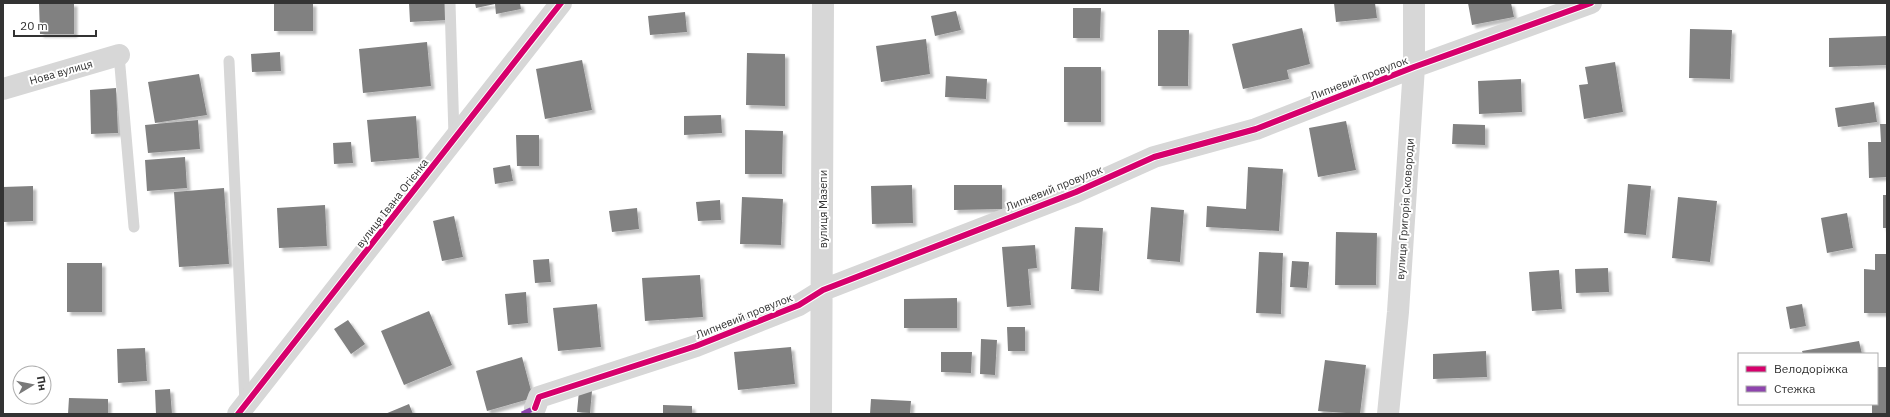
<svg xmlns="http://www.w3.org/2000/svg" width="1890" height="417" font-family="'IBM Plex Sans',sans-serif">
<defs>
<filter id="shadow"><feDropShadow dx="3.5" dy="3.5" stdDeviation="1" flood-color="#0004"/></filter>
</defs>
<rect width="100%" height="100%" fill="#fff"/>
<!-- building -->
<path fill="#818181" filter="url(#shadow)" d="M39,3h35v31h-34z
M274,3h39v28h-39z
M409,3h37l1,17 -37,2z
M475,3h45l1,6 -25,5 -1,-10 -19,4z
M1334,3h41l2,15 -41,4z
M1468,3h43l3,14 -42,8z
M1073,8h28l-1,30h-27z
M956,11l5,19 -26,6 -4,-20z
M685,12l2,20 -37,3 -2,-19z
M1302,28l8,36 -23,6 2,9 -46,10 -11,-45z
M1690,29l42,1 -2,49 -41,-1z
M1158,30h31l-1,56h-30z
M1887,36v29l-58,2v-29z
M926,39l4,35 -49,8 -5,-36z
M427,42l4,44 -68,7 -4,-44z
M280,52l1,19 -29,1 -1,-18z
M747,53l38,1v52l-39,-1z
M582,60l10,50 -47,9 -9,-50z
M1615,62l8,50 -39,7 -5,-34 9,-1 -3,-17z
M1064,67h37v55h-37z
M199,74l8,41 -52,8 -7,-41z
M946,76l41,3 -1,20 -41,-2z
M1521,79l1,33 -43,2 -1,-33z
M116,88l2,45 -27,1 -1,-44z
M1874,102l3,20 -39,5 -3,-19z
M721,115l1,18 -38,2v-19z
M416,116l3,42 -48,4 -4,-42z
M198,120l2,29 -52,4 -3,-28z
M1346,121l10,49 -38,7 -9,-49z
M1453,124l32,1v20l-33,-1z
M1880,124h7v53l-18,1 -1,-36h13z
M745,130l38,1 -1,43h-37z
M516,135h23v31h-22z
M351,142l2,21 -19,1 -1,-21z
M185,157l2,31 -40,3 -2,-31z
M510,165l3,16 -18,3 -2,-16z
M1248,167l35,2 -4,62 -73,-4 1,-21 39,3z
M1628,184l23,2 -5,49 -22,-2z
M912,185l1,38 -41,1 -1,-38z
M954,185h48v24l-48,1z
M33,186v35l-30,1v-35z
M224,188l5,76 -50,3 -5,-75z
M1883,195h4v33h-4z
M742,197l41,2 -2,46 -41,-1z
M1678,197l39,4 -7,61 -38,-4z
M720,200l1,20 -23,1 -2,-19z
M325,205l2,41 -48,2 -2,-40z
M1151,207l33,3 -4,52 -33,-3z
M637,208l2,21 -27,3 -3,-21z
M1847,213l6,35 -26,5 -6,-35z
M454,216l9,41 -21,4 -9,-40z
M1075,227l28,1 -4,63 -28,-2z
M1336,232l41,1 -1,52h-41z
M1035,245l2,23 -9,1 3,36 -24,2 -5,-60z
M1259,252l24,1 -2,61 -25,-1z
M1875,254h12v59h-23v-44l11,1z
M549,259l2,23 -16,1 -2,-23z
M1292,261l17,1 -2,26 -17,-1z
M67,263h35v49h-35z
M1608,268l1,24 -33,1 -1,-24z
M1559,270l3,39 -30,2 -3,-39z
M700,275l3,42 -58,4 -3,-43z
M526,292l2,31 -20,2 -3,-31z
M957,298v30h-53v-29z
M597,304l4,43 -43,4 -5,-43z
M1802,304l4,22 -16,3 -4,-22z
M429,311l23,54 -48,20 -23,-54z
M348,320l17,24 -14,10 -17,-25z
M1007,327h18v24h-17z
M981,339l16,1 -2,35 -15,-1z
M1859,341l3,13h-59l-1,-3z
M791,347l4,37 -57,6 -4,-38z
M145,348l2,33 -29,2 -1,-34z
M1486,351l1,26 -54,2v-25z
M941,352h31l-1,21 -30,-1z
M522,357l11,41 -46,13 -11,-40z
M1325,360l41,5 -6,49 -42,-3z
M1877,367h10v47h-15v-10h5z
M170,389l2,25h-16l-1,-24z
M579,391h13l-2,22 -13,-1z
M69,398l39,1v15h-40z
M871,399l40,2 -1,13h-40z
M409,404l4,10h-28z
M663,405l29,1v8h-29z"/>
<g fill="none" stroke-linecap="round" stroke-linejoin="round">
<!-- service -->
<path stroke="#d7d7d7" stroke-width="11" d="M450,3l4,133
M119,55l15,172
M229,61l16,342"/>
<!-- minor -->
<path stroke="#d7d7d7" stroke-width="22" d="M3,89l116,-34
M535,408l4,-11 157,-51 103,-41 24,-15 253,-98 78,-35 102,-28 158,-62 177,-64
M238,414l323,-411
M821,414l2,-411
M1388,414l10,-102 16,-245v-64"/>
<!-- quiet -->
<path stroke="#8e44ad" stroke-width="5" stroke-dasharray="10 5" stroke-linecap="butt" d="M522,414l13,-6"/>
<!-- cycleway casing -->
<g stroke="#fff" stroke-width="8">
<path id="cycleway" d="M535,408l4,-11 157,-51 103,-41 24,-15 253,-98 78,-35 102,-28 158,-62 177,-64
M238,414l323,-411"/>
</g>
<!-- cycleway -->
<use href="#cycleway" stroke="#d6006c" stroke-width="6"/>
</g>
<g text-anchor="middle" stroke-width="4" stroke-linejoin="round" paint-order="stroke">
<!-- street labels -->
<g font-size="11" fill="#333" stroke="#fff">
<text transform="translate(61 72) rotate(-16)" y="4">Нова вулиця</text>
<text transform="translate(1359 78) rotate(-21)" y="4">Липневий провулок</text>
<text transform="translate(1054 188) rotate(-22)" y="4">Липневий провулок</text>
<text transform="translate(392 203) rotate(-52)" y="4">вулиця Івана Огієнка</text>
<text transform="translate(823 209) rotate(-90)" y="4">вулиця Мазепи</text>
<text transform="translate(1405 209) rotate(-86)" y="4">вулиця Григорія Сковороди</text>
<text transform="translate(744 316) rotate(-22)" y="4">Липневий провулок</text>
</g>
</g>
<!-- border -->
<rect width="1890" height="417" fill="none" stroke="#333333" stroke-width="8"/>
<!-- legend -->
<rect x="1738" y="353" width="140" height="52" fill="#ffffff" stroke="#adadad"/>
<rect x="1746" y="366" width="20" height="6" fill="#d6006c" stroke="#adadad"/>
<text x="1774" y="373" font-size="12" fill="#333333">Велодоріжка</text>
<rect x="1746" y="386" width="20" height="6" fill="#8e44ad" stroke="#adadad"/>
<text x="1774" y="393" font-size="12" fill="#333333">Стежка</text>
<!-- north arrow -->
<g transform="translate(32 385) rotate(80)"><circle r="19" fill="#ffffff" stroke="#adadad"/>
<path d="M0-3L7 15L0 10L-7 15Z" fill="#7a7a7a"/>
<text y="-6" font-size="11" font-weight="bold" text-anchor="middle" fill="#333333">Пн</text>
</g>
<!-- scale -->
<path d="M14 30v6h82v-6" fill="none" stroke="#333333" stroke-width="2"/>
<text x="20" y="30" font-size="12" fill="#333333" stroke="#ffffff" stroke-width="3" paint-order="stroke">20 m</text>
</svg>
